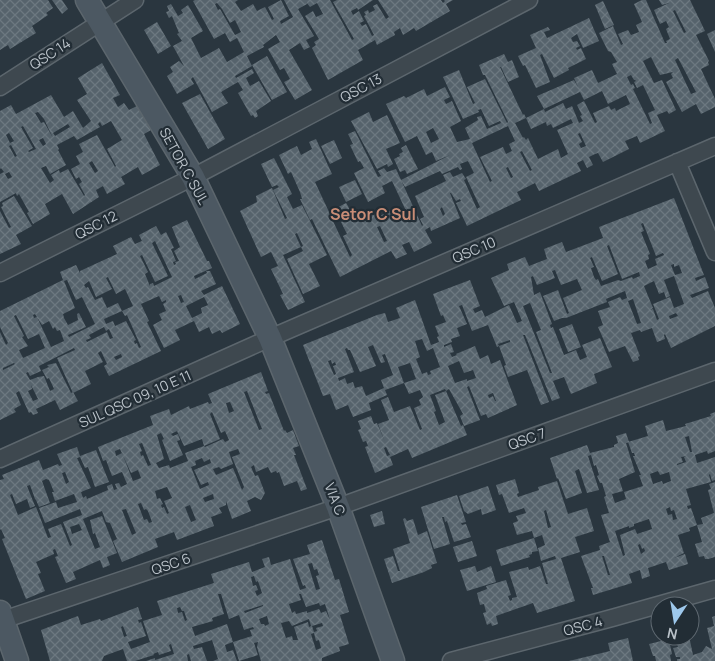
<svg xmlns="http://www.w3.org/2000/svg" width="715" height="661" font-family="Manrope,sans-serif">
<defs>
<pattern id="building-cross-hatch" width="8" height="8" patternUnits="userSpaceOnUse" patternTransform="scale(1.25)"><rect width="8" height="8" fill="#56636c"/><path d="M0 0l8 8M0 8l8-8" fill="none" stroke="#6c7880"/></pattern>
</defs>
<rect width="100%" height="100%" fill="#2a363f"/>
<!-- building -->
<path fill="url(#building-cross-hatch)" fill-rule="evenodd" d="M0,0h48l5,8 -7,5 2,2 -16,11 4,7 -26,16 -2,-4 -8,5z
M52,0h10l6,9 -6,5z
M195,0h43l-3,2 6,9 12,-7 4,7 8,-4 7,13 2,-1 -6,-12 13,-7 8,16 -9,5 1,3 12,-7 -9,-17h46l22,40 2,-1 -21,-37 4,-2h36l-15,10 -1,-2 -6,3 2,4 6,-4 5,10 -4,2 2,3 4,-2 6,12 2,-1 -10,-19 2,-1 -2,-3 4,-2 1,3 6,-3 -2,-4 4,-2 9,15 3,-2 -11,-17h63l2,3 2,-2 -1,-1h9l-7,4 4,7 -34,20 -2,-3 -11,7 -3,-7 -6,4 1,3 -18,10 -2,-5 -17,10 5,10 -35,20 -16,-32 4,-3 -2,-3 5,-3 -14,-23 8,-5 3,6 7,-3 -6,-11 -7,4 -4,-5 1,2 -9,5 16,27 -8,4 4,7 -6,3 -4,-7 -11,7 23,40 -17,10 -11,-18 6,-3 -6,-11 -4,2 -12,-21 12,-7 -4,-7 -13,10 1,2 -17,9 5,10 -17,10 1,2 16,-9 2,4 -8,5 4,8 9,-5 12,20 -15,10 2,5 -3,2 -2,-3 -2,1 -13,-23 5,-3 -5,-8 -17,10 7,11 -16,9 -19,-35 -2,2 3,5 -17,10 -10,-18 6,-4 -3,-5 9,-6 5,5 -11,-20 9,-5 3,4 -8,-11 2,-1 -7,-17 -3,2 -3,-6 3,-1 -2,-5 4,-2 7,12 5,-3 -2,-3 7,-5 15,26 -12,7 10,20 18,-10 8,14 17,-10 -7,-14 -7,4 -5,-9 -11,6 -21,-38zM217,3l5,6 8,14 5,-3 6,12 -6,3 -15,-26 -2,1 -3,-6z
M642,0h4l19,43h2l-1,-2 4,-2 -4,-10 3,-2 -3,-6 -6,3 -6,-14 15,-7 -7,2 -3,-5h31l15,31 -9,4 13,26 -1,1 1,3 -8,4 14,30v8l-14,7 -5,-10 -14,8 -16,-30 7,-4 -2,-4 2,-2 -13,3 -9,-18 -8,4 11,22 8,-3 14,30 -7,4 -2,-3 -10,4 8,16 -25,12 -3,-7 -12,5 4,8 -26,13 -5,-9 -3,1 -6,3 4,8 -6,3 -4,-8 -6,3 4,8 -42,20 -4,-8 -18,9 4,8 -54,26 -11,-23 5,-2 -1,-2 -4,2 -5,-8h-1l10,25 -29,13 -1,-4 -5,3 7,13 -18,9 -5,-10 -7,3 5,9 -11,5 -5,-8 -51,26 -28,-58 -2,1 -10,-21h2l-2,-7 -9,-20 -3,2 -9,-19 18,-9 4,9 11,-6 -3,-7 7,-3 16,35 -17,8 14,30 17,-9 2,3 2,5 -18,8 18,38 2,-2 -9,-19 4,-2 -6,-12 11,-6 3,6 19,-9 2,5 17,-9 3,7 5,-3 1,2 5,-2 -15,-32 -10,5 3,7 -17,9 -14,-29 10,-5 -4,-7 -2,1 -8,-17 3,-1 -5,-10 7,-3 23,46 3,-1 -3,-5 6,-3 3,4 9,-3 26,57 1,-1 -3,-6 4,-2 -9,-21 31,-15 -3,-6 7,-3 3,5 9,-4 4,6 -2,1 13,29 3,-2 -14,-30 8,-4 -6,-12 -8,3 2,5 -2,1 -2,-3 -16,7 -2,-3 -35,16 -4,-7 49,-25 -14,6 -4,-9 -6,3 -9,-19 -12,6 -19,-38 18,-8 2,2 18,-9 3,7 18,-9 5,10 -6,3 2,4 6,-3 9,20 -11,6 7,15 13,-3 -5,-11 13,-8 -1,-3 4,-1 6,13 14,-6 -1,-2 -11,5 -8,-17 -3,1 1,2 -16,7 -20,-42 16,-7 14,34 2,-1 -8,-16 18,-8 22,44 1,-1 -23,-47h-2l-4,-10 25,-11 4,8 4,-2 7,17 -11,5 -7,-15h-1l23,48 1,-1 2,4 -11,5 8,15 1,-1 2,3 2,-2 10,21 20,-10 3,9 7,-4 -11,-24 16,-7 -2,-4 -18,9 -2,-4 -4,2 -1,-4 -15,7 -5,-11 18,-9 1,3 18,-9 3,6 6,-3 7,17 4,-2 -3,-5 2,-1 -5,-10 7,-4 11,22 2,-1 -4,-9 16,-7 2,4 4,-2 1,3 14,-7 -4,-9 -18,9 -6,-13 -18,9 -4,-8 -36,17 -7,-13 37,-16 4,7 -4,-9 18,-8 6,13 19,-9 -5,-10 5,-2 -6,-10 -3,-1 -9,-18 14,-7 8,19 2,-1 -5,-10 10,-4 3,5 8,-3 -3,-7 6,-3 -8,-18zM675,10l11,22 -2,1 -11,-22zM678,58l18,34 -5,2 -16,-34zM631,75l3,5h1l1,1 -2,1 3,6 6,-3 12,25 -7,3 4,10 -2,1 -17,-35 2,-1 -2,-4 -2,1 -4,-8zM508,126l7,15 -6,3 3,7 -6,3 -3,-7 -23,10 12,24 -2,1 -18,-39zM433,128l6,11 -8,4 -5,-11zM580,133l6,13 -5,2 -2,-4 3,-2 -4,-8zM522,151l10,19 -2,1 -10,-19zM508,167l5,10 -2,1 -5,-10zM442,207l3,7 -2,2 -3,-7zM380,226l7,15 -3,1 -7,-15z
M603,1l11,24 -9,4 -10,-24z
M589,18l10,23 -16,7 -6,-14 -6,4 2,4 4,-1 3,5 -4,2 1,2 4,-2 5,11 -18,9 1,2 -15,8 -12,-24 -2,1 10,27 -14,6 -11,-23 -2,1 -5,-10 18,-8 -6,-13 18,-8 2,3 -6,2 3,6z
M157,22l14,24 -13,8 -14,-24z
M715,30v22l-8,-18z
M267,56l20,36 -15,8 -20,-35z
M102,63l18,32 -7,3 5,9 6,-4 5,7 8,-4 14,24 -7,4 16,31 -18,10 -4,-8 -17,10 4,7 -18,10 -4,-8 -7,4 3,7 -26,17 -11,-20 -17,10 5,10 -17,10 -6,-11 2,-1 -10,-18 -2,2 -1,-3 -16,9v-28l4,-2 -3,-4 -1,1v-58l11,-6 5,9 35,-19 13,22 9,-6 10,17 8,-7 -14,-21 10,-6 -9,-16zM38,112l6,7 9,19 -9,-16 -3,1 -6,-10zM111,121l11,19 -15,9 9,17 -1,1 -18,-32 -18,9 4,8 -7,4 4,8 -9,5 5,10 3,-2 3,5 -3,2 6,11 -1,1 -16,-27 -8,4 -1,-3 -8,5 3,5 -4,3 -9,-15 5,-2 4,8 16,-9 -8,-15 1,-1 -2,-4 17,-9 3,4 23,-13 -2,-3 2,-2 2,4zM68,124l2,3 -15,9 -2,-3zM23,126l13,23 -7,3 -1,-1 5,-3 -12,-21zM9,133l5,8 -4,2 -4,-8zM43,138l3,6 -3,2 -4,-6zM11,145l6,11 -2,1 -6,-11zM92,161l6,10 -3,2 -6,-10zM9,172l3,5 -4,2 -3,-5z
M200,94l25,45 -17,10 -26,-46z
M369,112l4,10 14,-7 13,28 -14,6 7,15 -5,3 -1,-3 -10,5 -26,-48z
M334,140l8,18 -12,6 -9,-18z
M406,145l12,24 -11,5 -2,-4 -5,2 -6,-13 6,-3 -1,-2 4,-2 -2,-4z
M274,158l18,36 -5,3 6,12 9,-4 25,50 -18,9 11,22 -17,8 -16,-35 16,-8 -2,-4 2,-1 -6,-13 -2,1 6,13 -18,8 22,47 -17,8 -8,-15 3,-1 -12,-25 7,-3 -7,-14 -10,5 -21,-46 17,-9 -1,-6 16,-8 13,31 2,-1 -14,-28 6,-3 -2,-2 -5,2 -11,-23z
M355,180l7,14 -16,8 -7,-15z
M14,196l18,30 -16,9 5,9 -21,10v-43l9,17 2,-1 -10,-20 2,-1 -1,-3z
M674,198l30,77 -9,3 1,3 9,-4 4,11 -19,7 2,3 16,-7 7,17v18l-44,22 -6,-14 -1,1 1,4 -8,3 -5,-14 -11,4 -1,-2 -9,3 9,23 -2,1 1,3 -6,2 -8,-16 -16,6 -11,-25 5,-2 -5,-14 12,-4 -2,-5 12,-5 2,3 5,-2 -2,-7 -19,8 1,3 -41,16h-4l-8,3 -11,-25 15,-6 9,24 2,-1 -6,-15 19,-8 -5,-11 -16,6 -6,-15 -3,1 3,7 -18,7 -4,-9 -2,1 3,18 6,-3 12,32 -2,1 1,3 2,-1 11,28 12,-5 4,10 7,-3 -5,-12 18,-7 12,29 -18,7 3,9 -26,11 -7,-17 -11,4 7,17 -8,3 -27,-66h-2l26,67 -8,3 -14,-35 -19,7 -4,-11 2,-1 -7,-19 -2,1 -9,-22 -16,6 -10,-26 -3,1 8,18 -10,4 3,8 -9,3 1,3 -8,3v2l7,-3 3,8 -4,1 2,4 5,-2 -1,-1 19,-8 5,13 8,-4 3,9 9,-4 17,45 -29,13 -2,-4 -5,2 -12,-30 -2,1 13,33 -16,6 -4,-10 3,-2 -14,-25 -3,2 -1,-2 -15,6 6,16 -2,1 5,13 6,-3 -10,-27 11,-4 15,35 2,-1 4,10 -55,23 -4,-9 -18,8 3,8 -18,8 -10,-26 3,-1 -2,-5 -3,1 -4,-10 -1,-2 3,-1 -3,-8 13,-5 3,8 3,-1 8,19 -7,-18 11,-4 -8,-20 7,-3 6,15 16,-6 10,24 2,-1 -8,-21 7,-3 -2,-5 4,-3 -3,-7 -11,4 -5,-11 12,-4 -6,-16 -12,4 6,16 -19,7 2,5 -18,8 2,7 -18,7 -5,-12 -12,5 -6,-16 -7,2 -20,-51 74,-30 8,-2 3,9 12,-4 -4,-10 19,-8 16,45 8,-3 -2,-5 2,-1 -4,-10 11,-4 -3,-7 -2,1 -8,-22 37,-14 10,26 -7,3 2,4 7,-3 3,7 24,-12 8,18 5,-2 -8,-19 -10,4 -13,-28 18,-8 -2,-6 18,-7 4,9 18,-7 -3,-10 18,-7 4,10 37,-14 -4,-11zM643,223l13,33 7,-3 1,2 -9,4 2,6 -9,4 -3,-8 4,-2 -1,-4 2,-1 -9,-22 3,-1 -3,-7zM609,245l13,34 17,-7 1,4 -7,3 -1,-2 -11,4 -3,-1 -17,6 -3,-7 -2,1 -2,-3 -3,-9 3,-1 -4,-9 2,-1 10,24 16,-7 -11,-28zM674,264v3l5,-2 3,8 -7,2 -4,-10zM674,276l10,28 -10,4 -4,-11 -17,7 6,15 -2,1 -4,-11 -3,1 3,-2 -9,-22 10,-5 5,13 5,-2 2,6 4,-2 -6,-16zM633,299l8,24 -4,1 -9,-23zM530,303l11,27 -5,2 16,41h-2l-27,-67zM676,313l2,3 -8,3 -1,-3zM422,339l5,12 6,-3 7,19 -10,4 1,3 -3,1 -1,-3 -5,2 -6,-15 4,-2 -5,-16zM510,340v2l-11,4 -1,-2zM373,345l8,18 4,-1 -3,-7 3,-1 8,21 -12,5 3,8 -18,8 -4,-10 -7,2 -2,-6 -6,2 -2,-6 -6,3 -1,-3 16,-6 -9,-23 2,-1 1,2h2l10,22 16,-6 -8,-19zM331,360l1,4 3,-2 1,3 -3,1 3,8 -2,1 -6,-14zM459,361l5,12 9,-3 3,8 -9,3v-2l-12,4 -7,-17zM493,393l3,8h-1l-2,-5 -4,2 -1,-3zM386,447l4,8 -3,1 -3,-8z
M187,220l20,41h2l3,7 -18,8 1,3 12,-6 -1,-2h4l6,13 -15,7 3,4 18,-9 18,38 -18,9 -2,-3 -8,4 -3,-7 -10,5 -5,-11 -19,9 5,10 -16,8 -11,-23 9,-5 -3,-6 7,-3 -3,-7 3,-2v-2l-4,2 -3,-6 -18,8 8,17 -2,1 14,29 -52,25 -5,-10 3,-2 -6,-13 -3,2 5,9 -18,9 6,13 -18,9 -16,-35 18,-8 -1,-2 -35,18 2,5 -11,5 -2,-4 -2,1 4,7 8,-3 6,-1 6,15 4,-2 -5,-11 -2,1 -5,-9 7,-3 -2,-2 9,-2 15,30 2,-1 5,9 -18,9 -5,-10 -19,9 2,4 -5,2 -2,-3 -2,1 -10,-22 -3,2 5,12 -7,4 2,3 -16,8v-88l6,13 2,-2 -8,-16v-16l63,-31 -3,-8 16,-7 4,8v-2l37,-17 -4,-8 18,-9 4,7 7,-3 -3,-6 17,-9 5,9 5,-3 8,16 -3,1 5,12 -3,1 1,3 2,-1 -1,-2 4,-1 -5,-10 6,-4 -8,-20zM155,241l17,36 -18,9 -1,-3 -3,1v2l-5,-12 3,-2 -8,-16 2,-1 13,27 13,-6 -16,-33zM108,277l8,17 9,-5 8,17 -11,5 3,5 2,-1 14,32 -2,1 -2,-5 -2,1 -1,-3 2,-1 -10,-19 -11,5 -2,-5 -7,3 -2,-5 18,-8 -4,-8 -11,5 -5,-11 -7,3 -7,-13 -2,1 -2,-3 5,-4 7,16 16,-8 -6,-11zM67,280l9,20 6,-3 13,27 -26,13 -1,-2 18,-8 -7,-14 -2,1 1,6 -10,5 -4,-7 -1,-4 12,-6 -11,-27zM181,295l3,7 -3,1 -3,-7zM204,297l4,8 -7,3 1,5 -10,5 -6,-12zM35,314l7,11 7,-4 4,8 2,-2 2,4 3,-1 4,11 -13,6 -14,-30 -3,1 -1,-3zM16,315l12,24 11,-5 6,14 -22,10 -4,-8 9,-4 -6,-9 2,-1 -10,-20zM104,327l2,4 3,-2 4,9 -3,1 -3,-7 -20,10 -1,-2 5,-2 -2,-3zM121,354l1,3 -6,3 -2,-3zM14,363l1,1 -12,6v-2zM31,385l7,14 -5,2 -5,-10 4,-2z
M572,324l9,23 -13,5 -9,-23z
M261,372l7,19 -3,1 1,2 3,-1 15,38 1,-1 2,3 6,-3 6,16 -6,2 3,7h-2l13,34 -6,2 -4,-10 -13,5 -5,-14 -2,1 -1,-2 -5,2 -3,-6 -12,5 -2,-7 -3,2 4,9 3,-1 7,18 -4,7 -6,-3 -8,4 4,10 -19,8 -6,-18v4l-7,3 3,5 -11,4 3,9 -37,14 -3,-8 -19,7 3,8 -36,15 -9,-21 4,-2 -7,-16 -4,-1 -4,-11 -19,8 12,30 5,-2 -5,-14 -2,1 -3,-14 12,-4 15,37 -10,4 3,8 -7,3 -3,-8 -27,12 3,7 -10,4 -11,-26 3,-1 -3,-7 -2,1 1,4 -18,8 5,11 -3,1 7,17 -19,8 -24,-60 3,-1 -4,-9 -1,1v-50l4,-1 -2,-4 37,-15 4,10 15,-6 1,2 3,-1 -5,-11 20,-7 3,9 16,-6 13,32 -14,5 -7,-20 -3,1 -5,-11 -3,1 14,30 -10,4 2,6 3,-2 1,3 21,-9 -1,-4 5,-2 2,6 3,-1 -2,-5 4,-1 2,4 6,-3 -5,-12 -10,4 -6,-16 -3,1 -5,-14 55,-22 -3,-9 19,-7 2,6 18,-9 1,3 18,-7 1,2 3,-1 -4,-9zM247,391l15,38 -3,1 -15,-38zM230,402l4,9 -5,2 -3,-10zM212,412l9,21 4,-2 4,9 -4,2 -2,-3 -18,8 -1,-1 -19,7 3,8 -18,7 -1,-3 -10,3 -3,-5 8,-4 -7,-24 4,-2 3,6 -2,1 8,21 13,-6 -6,-14 3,-1 -2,-6 -5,2 -2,-2 6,-3 -1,-2 8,17 18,-7 2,7 16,-7 -10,-25zM142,443l9,22 -3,1 -5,-11 -2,1 -1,-4 2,-1 -3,-7zM120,449l11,24 7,-3 3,8 -8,3 -11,-28 -6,3 -1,-5zM238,449l2,5 -8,3 12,30 -2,3 -9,-22 -17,7 -3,-6 6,-2 2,2 12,-5 -4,-12zM202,458l2,4 6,-3 1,4 -17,7 7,15 7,-3 1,3 -9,4 -9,-22 5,-2 -1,-4zM65,472l4,10 -3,2 -4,-11zM46,479l3,1 5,12h-2l3,9 19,-7 3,8 -19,6 -2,-6 -17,6 6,15 35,-14 2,6 -19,7 9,23 -2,1 -9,-22 -13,5 3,8 -3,1 -12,-31 -18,8 -8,-20 2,-1 4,10 11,-5 3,9 5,-2 -8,-20 3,-1 5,14 1,1 3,7 11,-4 -8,-22zM167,487l5,11 -8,3 5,12 -2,1 -3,-7 -2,1 -1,-3 2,-1 -3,-6 -3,1 -2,-8zM213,494l1,5 -9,3 -2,-4zM141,503l3,7 2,-1 2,2 4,11 -3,1 -2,-4 -3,1 -6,-16zM190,505l6,15 -5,2 -6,-15zM126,509l10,24 -4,2 -10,-25zM79,524l3,6 -10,4 -2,-7z
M715,412v39l-7,3 -1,-3 -12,4 2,8 18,-6v23l-3,1 -2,-7 -1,1 2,7 -25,7 5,16 -4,1 1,3 3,-1 6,17 -8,3 1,3 -12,4 6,18 -10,5 11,-4 3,10 -19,6 -3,-8 -18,6 2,8 -8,3 -2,-9 -11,4 3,9 -39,12 -2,-7h2l-12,-32 19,-6 -1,-4 11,-4 -9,-27 8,-2 -5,-16 2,-1 -4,-13h-2l-3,-7 2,-1 -3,-10 -2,1 -3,-11 -3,1 11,34 -12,3 -8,-24 -4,2 7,22 -16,6 -8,-21 -1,1 -7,-21 37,-13 3,8 24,-6v-2l4,-2 -2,-7 10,-3 3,9 -3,1 9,29 -16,7 4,12 -11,3 3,9 11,-4 -2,-7 19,-6 -4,-11h2l-8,-19h2l-1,-3h-2l-4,-11 20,-6 -3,-10 18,-6 3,11 20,-5 -1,-2 26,-8 -1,-2zM689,436l3,16h-2l-5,-15zM686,456l-2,1 2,5 -9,3v-1l6,-2 -2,-5zM658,471l2,4 9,-3 2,9 -8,3 -1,-3 -9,3 -3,-10zM670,507l1,4 3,-1 3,9 -4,1 -1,-6 -4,1 -2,-6zM649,519l3,10 -15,5 -2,-5 -15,6 5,20 -2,1 -8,-25 14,-5v2l5,-2v-2zM640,544l2,5 2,-1 1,3 -4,3 -3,-9zM602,556h2l6,19h-2z
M515,479l4,14 -2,1 1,3 21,-7 -1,-3 19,-6 11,33 19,-6 7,23 -19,6 5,15 -19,6 14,43 -38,12 -4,-10 -37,13 2,8 -6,2 -1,-3 -4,2 -4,-12 3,-1 -2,-8 -4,1 -3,-12 10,-4 -1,-3 20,-6 5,15 -3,1 2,5 2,-1v-2l5,-1 -8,-25 19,-5 1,3 11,-4 6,18h2l-6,-21 14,-4 -1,-3 -14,5 -3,-13 7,-3 -3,-10 -8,3 -2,-7 -15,4 -4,-12 5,-2 -2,-5 10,-3 -2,-5 -15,5 -7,-19 -3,1 -3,-10zM546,510l5,17 -3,1 -4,-17z
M715,482v75l-7,2h-3l-1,-3 -5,1 -4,-13 7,-2 -5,-17 6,-1 -2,-6 13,-5 -6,-23 3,-1 -2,-5z
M488,486l8,24 -14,5 -1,-6 -13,5 -4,-3 -5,-15z
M457,495l9,27 -5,1 1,2 4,-1 5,13 -17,5 -7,-21 -2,1 -1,-5h-2l8,27 -16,5 -13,-42z
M382,511l3,13 -11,3 -4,-12z
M405,518l2,3 6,-2 5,16 9,-4 10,32 -6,2 1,3 -8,4 -32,11 -8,-24 9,-3 5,15h2l-7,-22 17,-6 -7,-24z
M534,538l4,13 -6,1v2l-3,1 1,2 -29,9 -5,-16z
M322,540l13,40 4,-1 10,33 -9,3 9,29 -10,3 1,4 -18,7v3h-61l-4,-14 1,-5 -4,1 4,12 -19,6 -6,-19 19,-6 -2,-6 4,-1 -1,-2 -9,3 -5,-15 -10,4 -8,-25h-3l6,20 -12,4 1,3 -21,6 3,9 32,-12 6,18 -8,3 2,7 6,-2 4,11h-24l5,-2 -6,-19 -19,6 1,3 8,-2 5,14h-16l-2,-7 -2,1 1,6h-42l9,-3v2l19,-6 -3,-10 -2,1 2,6 -12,4 -1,-3 -5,2 1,1 -19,6h-8l-4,-12 -19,7 -2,5h-52l-9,-31 37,-14 3,9 19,-6 1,2 37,-14 4,12 -4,1 1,3 2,-1 5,14 -18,6 3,7 19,-7 -7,-21 19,-6 -5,-14 57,-18 -3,-9 38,-12 3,10 13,-5 -3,-8 7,-2 2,8 19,-6 10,31 6,-2 -1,-3 -2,1 -10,-27 17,-5 -3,-9zM312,563l2,7 3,-1 2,6 -3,1 4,13 -4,1 -8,-26zM254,576l2,6 2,-1 4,12 -5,3 -2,-5 3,-1 -2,-5 -3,1 -2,-9zM299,594h2l5,13 13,-4 1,3 5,-2 5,16 -4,-9 -5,2 -2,-4 -12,4v-2l-11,3 -1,-3 -3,2 -3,-9 12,-4zM263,605v1l-18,7 -1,-2zM180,607l2,4h2l3,9 -2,1 -3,-9 -4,1 -1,-5zM267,616l2,8 -4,2 -1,-2h-3l-2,-5zM309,619l2,7 -2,1 -1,-5 -14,5 4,13h-5l-1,-4 -6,2 -5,-15 8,-2 3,5zM322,623l1,3 -7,2 1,3 -3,1 -2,-6zM123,626l4,10 -3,1 -3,-10zM314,633l2,8 3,-1 2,8 -5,2 -5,-16z
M472,541l5,15 -19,6 -5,-15z
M475,566l2,6 14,-6 5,16 -29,9 -7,-21z
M715,616v45h-38v-2h3v-2h-4l-3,-9 5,-1 -3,-9 -6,2 3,14 -2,1 1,6h-15l-1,-5h-2l-4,-12 20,-5 -1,-3h21l4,19 9,-3 4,-6 6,3 -5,-21 7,-2 -2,-9z
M628,638l5,23h-64l41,-10 -2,-8z"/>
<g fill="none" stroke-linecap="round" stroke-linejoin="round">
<!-- street casing -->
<g stroke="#5c666d" stroke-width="19">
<path id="street" d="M0,87l135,-87
M677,162l38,90
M0,273l193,-96 336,-177
M0,459l270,-121 445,-192
M0,621l338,-114 377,-136
M451,661l161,-43 103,-29"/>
</g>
<!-- secondary casing -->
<g stroke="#5c666d" stroke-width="25">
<path id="secondary" d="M87,0l106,177 77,161 68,169 55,154
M0,612l17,49"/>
</g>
<!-- street -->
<use href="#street" stroke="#3e484f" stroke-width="16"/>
<!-- secondary -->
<use href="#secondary" stroke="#4c5862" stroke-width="22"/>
</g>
<g text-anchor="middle" stroke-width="4.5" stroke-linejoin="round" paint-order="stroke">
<!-- street labels -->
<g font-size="14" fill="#bbc3ca" stroke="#222d35">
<text transform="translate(50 54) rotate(-33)" y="5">QSC 14</text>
<text transform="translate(361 88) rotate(-28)" y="5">QSC 13</text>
<text transform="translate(184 166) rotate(61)" y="5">SETOR C SUL</text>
<text transform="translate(96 225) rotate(-27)" y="5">QSC 12</text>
<text transform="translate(474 250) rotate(-23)" y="5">QSC 10</text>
<text transform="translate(135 399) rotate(-24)" y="5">SUL QSC 09, 10 E 11</text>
<text transform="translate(527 439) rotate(-20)" y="5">QSC 7</text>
<text transform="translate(335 499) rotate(69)" y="5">VIA C</text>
<text transform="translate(171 564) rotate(-19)" y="5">QSC 6</text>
<text transform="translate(583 626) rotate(-15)" y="5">QSC 4</text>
</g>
<!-- quarter labels -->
<g font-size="16" font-weight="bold" fill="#c98d76" stroke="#222d35">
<text x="373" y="220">Setor C Sul</text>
</g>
</g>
<!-- north arrow -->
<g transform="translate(675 621) rotate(192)"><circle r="24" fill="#222d35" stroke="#5f6971"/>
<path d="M0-4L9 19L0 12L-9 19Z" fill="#9dc8ec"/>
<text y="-8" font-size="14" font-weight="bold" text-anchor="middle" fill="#bbc3ca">N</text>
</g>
</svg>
